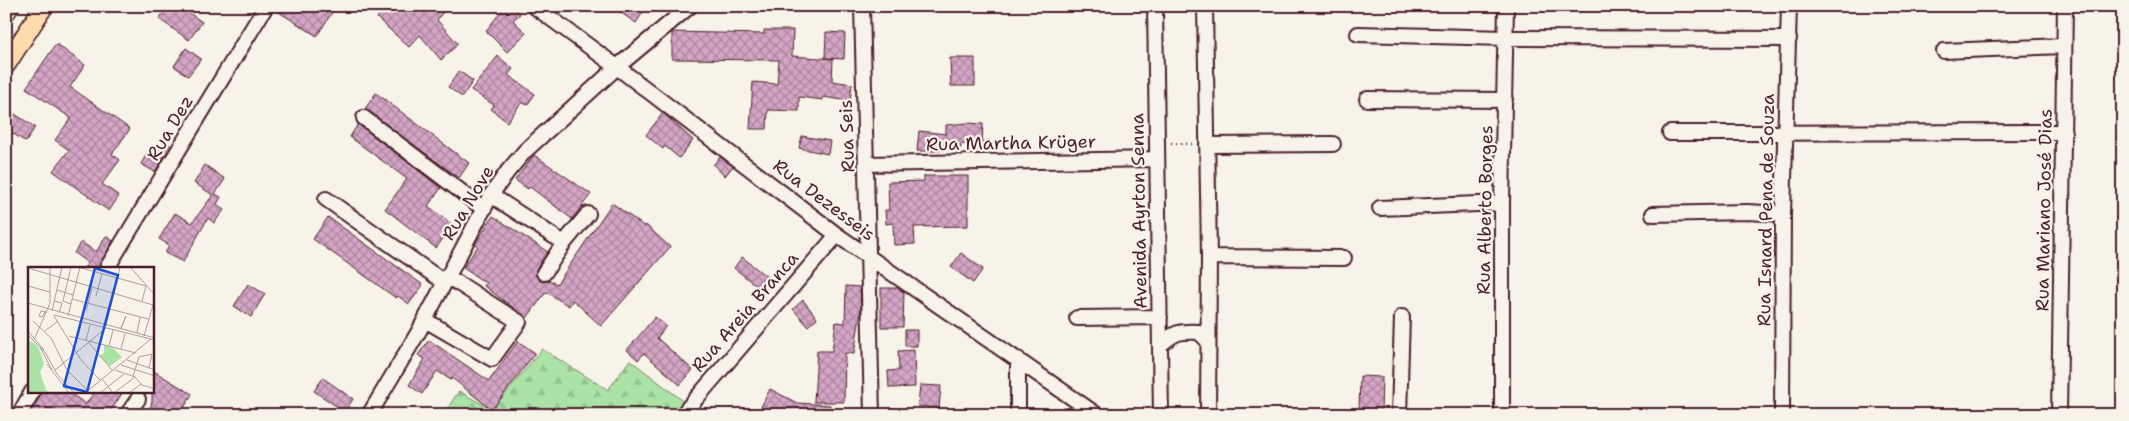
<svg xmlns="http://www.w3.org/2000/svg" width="2129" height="421" font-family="'Shantell Sans',sans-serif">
<defs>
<pattern id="forest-firs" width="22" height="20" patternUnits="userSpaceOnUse" patternTransform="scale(1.25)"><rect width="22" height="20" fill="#abe3a7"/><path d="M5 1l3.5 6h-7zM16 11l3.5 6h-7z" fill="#95c290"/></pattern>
<pattern id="building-cross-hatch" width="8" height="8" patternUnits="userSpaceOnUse" patternTransform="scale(1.25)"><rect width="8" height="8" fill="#d4a5c5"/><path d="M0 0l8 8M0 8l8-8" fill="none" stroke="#ae86a0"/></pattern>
</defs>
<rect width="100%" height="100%" fill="#f7f3e8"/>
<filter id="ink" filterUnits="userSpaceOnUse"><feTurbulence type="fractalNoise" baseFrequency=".02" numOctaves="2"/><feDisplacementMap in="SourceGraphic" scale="10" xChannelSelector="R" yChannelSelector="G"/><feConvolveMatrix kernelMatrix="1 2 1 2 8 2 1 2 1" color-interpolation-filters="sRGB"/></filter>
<g filter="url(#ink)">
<!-- forest -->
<path fill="url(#forest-firs)" stroke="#7a8169" d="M542,349l66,41 22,-30 53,41 -9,14h-231l16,-24 33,19z"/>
<!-- building -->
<path fill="url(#building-cross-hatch)" stroke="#4a1f2b" d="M168,6h11l23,16 -13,18 -30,-21z
M275,6h61l-19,30 -43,-27z
M386,6h61l-10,14 21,24 -17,16 -21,-25 -11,12 -32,-29z
M505,6h8l7,8 -7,6 13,13 -19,19 -21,-21z
M611,6h23l9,6 -7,11z
M764,30h29l-1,26 41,3 -1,22 20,3 -2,17 -27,-4v3l-24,-3v14l-31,-1 -1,19h-17l3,-47 24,2 2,-24 -107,-1v-27l92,2z
M826,32l19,1 -1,26 -19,-1z
M56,44l29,21 -15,22 60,42 -18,25 8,6 -18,24 17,12 -10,15 -56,-40 16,-21 -14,-10 16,-22 -45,-30z
M186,48l15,11 -13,17 -14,-10z
M498,56l15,13 -5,6 27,19 -8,11 -5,-3 -15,20 -16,-13 3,-4 -23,-15z
M950,58h25v28h-24z
M459,71l14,10 -11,16 -14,-10z
M376,93l93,70 -10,15 -94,-69z
M13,113l22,14 -9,15 -20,-13v-5z
M663,113l30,27 -14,18 -14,-12 -2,3 -17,-14z
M968,123l15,1 -1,21 -21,-1v4h-21v3h-23l2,-20 27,3v-9z
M358,124l83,64 -13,18 25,19 -17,23 -51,-39 22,-30 -57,-42z
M802,136l28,5 -2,13 -29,-6z
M165,142l6,4 -16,26 -14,-8 8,-14 7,4z
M534,155l57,39 -19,25 -42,-32 -2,2 -13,-9z
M720,157l13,9 -8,10 -12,-11z
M205,165l20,14 -10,15 6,3 -4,7 7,6 -10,13 -6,-5 -25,44 -18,-9 4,-8 -10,-6 16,-26 17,10 21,-28 -19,-12z
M924,176h44v50l-54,1 1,17 -21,1 -1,-22 -7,1 -1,-14h4l-1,-28 36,-1z
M612,203l33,24 1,-2 24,22 -69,79 -28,-26 -4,6 -23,-14 -19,26 -43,-32 2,-3 -23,-15 15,-22 -3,-2 18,-28 55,36 -12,17v7l4,4 4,2 5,-2 8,4z
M328,217l95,68 -14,19 -11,-8 -2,2 -83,-59z
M106,236l7,5 -15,27h-14l4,-5 -14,-10 7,-11 15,10z
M961,253l22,16 -10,14 -22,-16z
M742,257l30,24 -9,10 -29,-23z
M248,284l17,10 -14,23 -17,-11z
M846,286l14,1 1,23 -7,44 -9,-1 -1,49h-30l3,-51h15l4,-29 9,1z
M881,288h17l6,4 -1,35h-22z
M803,300l14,18 -9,8 -15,-17z
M655,317l11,9 -9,12 36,32 -13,15 -36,-32 -6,7 -11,-10z
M905,330h12v16h-12z
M429,340l60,41 29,-40 17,12 -43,57 -40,-32 -1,2 -14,-9 -15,23 -13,-9 16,-26 -7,-4z
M914,350l1,37 -26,1 -1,-17 11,-1 -1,-19z
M152,370l40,24 -12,21h-32l4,-13z
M1360,376l22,1 -1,36 -22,-1z
M323,378l30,21 -8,13 -31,-21z
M920,385l21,1 -2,22 -21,-2z
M770,389l27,14 33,2v10h-73z
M42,392h26l18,12 8,-12h29l-15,23h-79z"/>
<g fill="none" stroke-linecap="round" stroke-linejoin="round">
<!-- minor casing -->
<g stroke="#4a1f2b" stroke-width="18">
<path id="minor" d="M534,6l83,61 220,168 260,180
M862,6l10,409
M1155,6l6,409
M1205,6l4,251 -1,158
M1358,34l147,4 284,1
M1944,51l120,-5
M1367,99l138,1
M364,118l120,91
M1670,133l394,-1
M1207,145l126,-1
M866,164l291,-5
M491,195l73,48
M326,199l118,83
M1380,208l122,-5
M1653,214l94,-2 36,2
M1209,257l135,1
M107,268l159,-262
M544,273l20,-30 24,-29
M1077,318l83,-1
M425,320l67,39 27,-37 -72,-46
M1160,345c15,-13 19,-14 39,-13l9,9
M1018,359v56
M19,415l13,-23
M127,415l11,-16
M369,415l50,-84 72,-136 17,-24 17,-20 92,-84 73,-61
M682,415l155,-180
M1399,415l3,-98
M1502,415v-212l4,-197
M1782,415l1,-201 6,-208
M2059,415l6,-409"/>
</g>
<!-- major casing -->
<g stroke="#4a1f2b" stroke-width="21">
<path id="major" d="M6,12l4,-6
M6,65l38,-59"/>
</g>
<!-- path -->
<path stroke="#4a1f2b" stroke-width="2.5" stroke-dasharray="1 4" stroke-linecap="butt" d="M1171,143l22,1"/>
<!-- minor -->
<use href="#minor" stroke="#f7f3e8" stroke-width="14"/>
<!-- major -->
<use href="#major" stroke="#fddcac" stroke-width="18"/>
</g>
</g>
<g text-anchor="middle" stroke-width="4.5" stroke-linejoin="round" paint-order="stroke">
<!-- street labels -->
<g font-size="18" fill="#4a1f2b" stroke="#f7f3e8">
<text transform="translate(170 128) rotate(-59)" y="6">Rua Dez</text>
<text transform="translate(847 136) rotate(-92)" y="6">Rua Seis</text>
<text transform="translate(1011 143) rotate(-1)" y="6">Rua Martha Krüger</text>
<text transform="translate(824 200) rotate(37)" y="6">Rua Dezesseis</text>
<text transform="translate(468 203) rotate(-59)" y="6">Rua Nove</text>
<text transform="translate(1485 210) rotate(-89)" y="6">Rua Alberto Borges</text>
<text transform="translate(1766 210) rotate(-89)" y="6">Rua Isnard Pena de Souza</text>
<text transform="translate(2044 210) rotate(-89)" y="6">Rua Mariano José Dias</text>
<text transform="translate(1139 211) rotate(-91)" y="6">Avenida Ayrton Senna</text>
<text transform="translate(745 312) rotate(-49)" y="6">Rua Areia Branca</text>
</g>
</g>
<!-- overview -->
<g transform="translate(28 267)">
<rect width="126" height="126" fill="#f7f3e8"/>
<path d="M0,73l9,5 4,9 3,10 -4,8 6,18 4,3h-22zM76,78l9,3 9,9 -12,9 -11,-10 5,-3z" fill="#abe3a7"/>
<path fill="none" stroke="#b29e9c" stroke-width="1" d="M43,0l-8,34 8,3M50,0l68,19M102,0l25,28M0,1l125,37M0,19l22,6M29,23l16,5M68,29l6,-22M44,32l76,20M26,34l8,2 -3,10M114,34l4,-15M0,36l127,35M24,44l10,-44M58,44l6,-23M17,45l-3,5 -3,-1 2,-5h1l3,1h2M26,48l101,25M26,49l27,44 20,21M40,49l12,-49M5,54l18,17 16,32 21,21M78,59l14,-59M93,61l5,-12 -5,12M0,64l16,19M17,64l13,-10M109,66l3,-16M0,68l17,17 12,22 17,19M41,69l67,17M116,69l9,-31M6,73l16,-37v-36M58,73l4,-15M61,76l24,28M81,79l4,-16M12,80l12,23M93,82l4,-15M99,93l28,10M19,97l22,29M93,98l34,11M27,103l51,-42M87,103l20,7 7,8 13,4M105,109l6,-19 13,-3 -3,14M75,113l10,13M57,126l66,-54M72,126l24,-19M86,126l21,-16M101,126l12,-9"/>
<path fill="#1d4ed8" fill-opacity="0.15" stroke="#1d4ed8" stroke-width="2.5" d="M67,1l23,7 -31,117 -23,-6z"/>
<rect width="126" height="126" fill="none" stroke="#4a1f2b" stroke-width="2.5"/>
</g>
<!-- margin -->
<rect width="2129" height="421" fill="none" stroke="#f7f3e8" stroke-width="25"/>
<rect x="12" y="12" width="2104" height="396" fill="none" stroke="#4a1f2b" stroke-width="2" filter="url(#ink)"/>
</svg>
